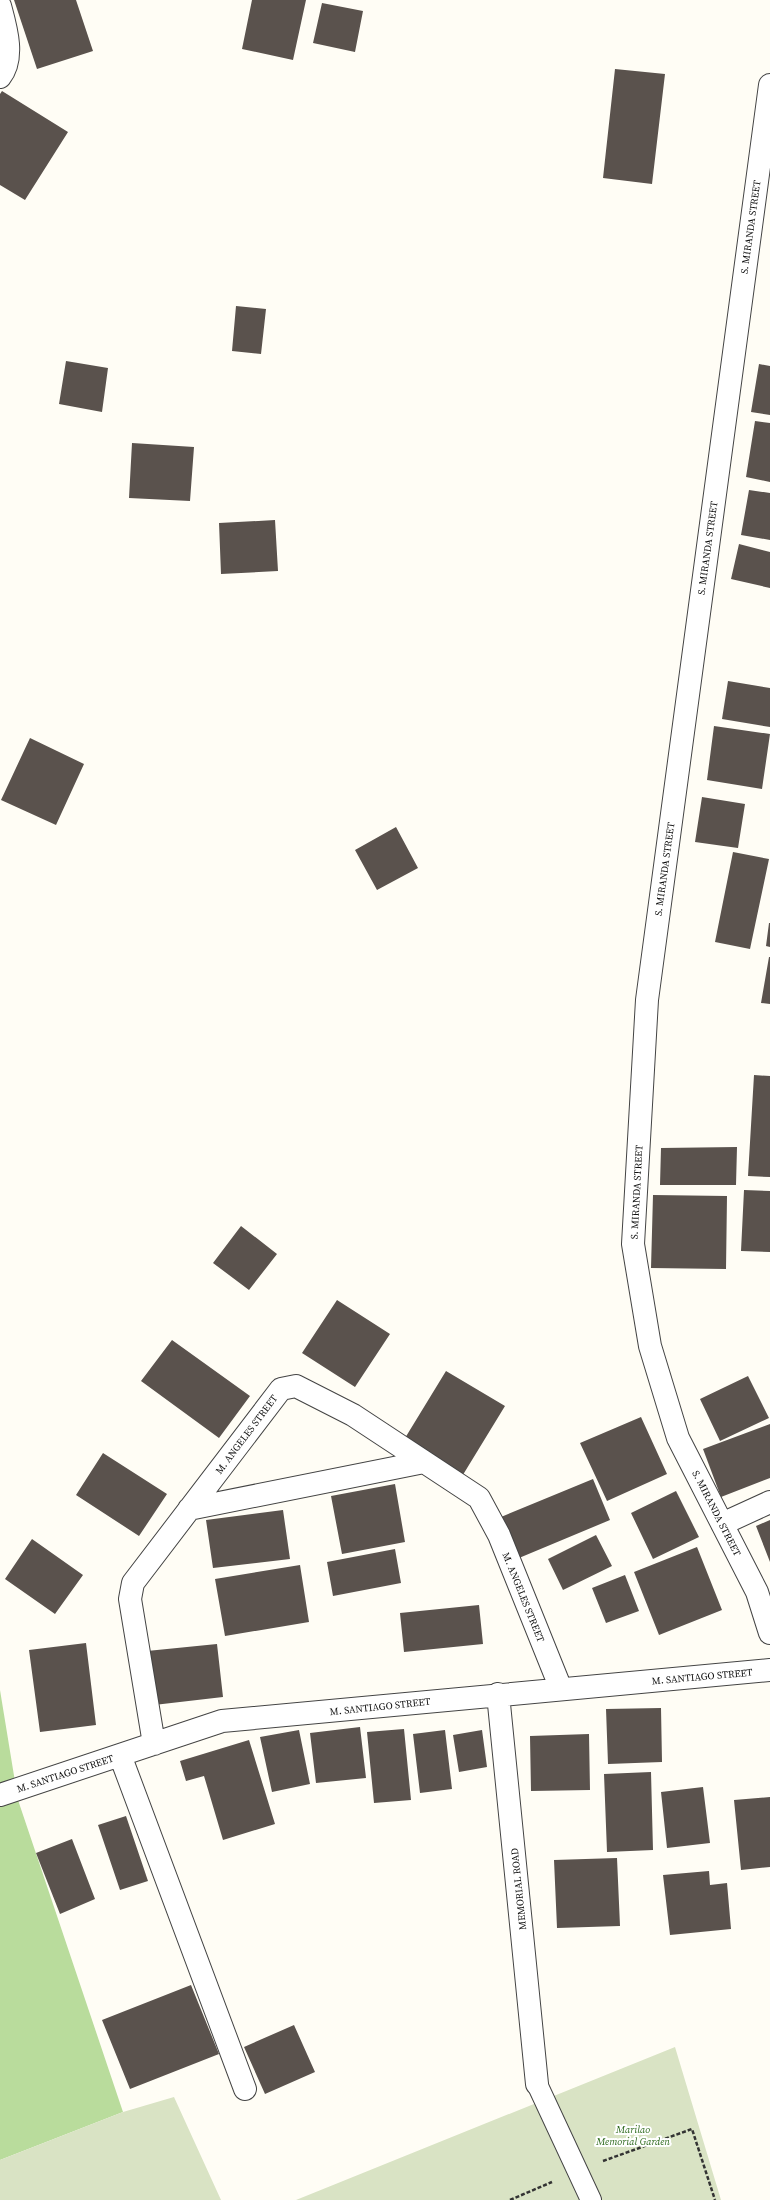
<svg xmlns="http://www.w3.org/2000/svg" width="770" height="2200" font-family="'Source Serif 4',serif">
<rect width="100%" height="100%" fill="#fffdf5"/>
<!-- forest -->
<path fill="#b9dc9c" d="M0,1690l18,110 105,312 -123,48z"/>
<!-- cemetery -->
<path fill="#d9e3c4" d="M675,2047l46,153h-425z
M174,2097l47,103h-221v-40l123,-48z"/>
<!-- building -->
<path fill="#5a524d" d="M14,0h62l17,51 -56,18z
M252,0h54l-13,60 -51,-11z
M322,3l41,8 -8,41 -42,-9z
M615,69l50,5 -13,110 -49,-6z
M2,91l66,41 -43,68 -25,-15v-91z
M236,306l30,3 -5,45 -29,-3z
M66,361l42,7 -6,44 -43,-8z
M759,364l11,2v49l-19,-3z
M755,421l15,2v59l-24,-5z
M132,443l62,4 -4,54 -61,-3z
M749,490l21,3v47l-29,-5z
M275,520l3,51 -57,3 -2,-51z
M739,544l31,8v36l-39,-9z
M728,681l42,7v39l-48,-8z
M714,726l56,8 -8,55 -55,-9z
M30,738l54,26 -28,61 -55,-25z
M702,797l43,7 -7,44 -43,-6z
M396,827l22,41 -41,22 -22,-40z
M733,852l36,7 -19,90 -35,-7z
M769,923h1v24l-4,-1z
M769,957h1v47l-9,-1z
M754,1075l16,1v101l-22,-1z
M737,1147l-1,38h-76l1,-37z
M744,1190l26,1v61l-29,-1z
M653,1195l74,1 -1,73 -75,-1z
M241,1226l36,28 -28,36 -36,-27z
M337,1300l53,34 -35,53 -53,-34z
M172,1340l78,56 -31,42 -78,-57z
M446,1371l59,35 -44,72 -59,-35z
M748,1376l21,42 -49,23 -20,-42z
M641,1417l26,57 -60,27 -27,-58z
M770,1424v54l-49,19 -18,-48z
M103,1453l64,41 -28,42 -63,-41z
M593,1479l17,41 -91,38 -18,-41z
M395,1484l10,58 -63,12 -11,-58z
M676,1491l23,46 -46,22 -22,-46z
M283,1510l7,49 -77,9 -7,-48z
M770,1520v42l-14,-36z
M596,1535l16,31 -49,24 -15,-31z
M32,1539l51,36 -28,39 -50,-35z
M697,1547l25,63 -63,25 -25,-63z
M395,1549l6,34 -68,13 -6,-34z
M300,1565l9,57 -84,14 -10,-57z
M625,1575l14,36 -33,12 -14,-35z
M479,1605l4,39 -79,8 -4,-39z
M86,1643l10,82 -56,7 -11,-82z
M217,1644l6,53 -69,8 -7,-54z
M661,1708l1,54 -54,2 -2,-55z
M360,1727l6,51 -50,5 -6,-50z
M404,1729l7,71 -37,3 -7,-71z
M299,1730l11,54 -38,8 -12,-55z
M445,1730l7,59 -32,4 -7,-59z
M482,1730l5,37 -28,5 -6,-37z
M589,1734l1,56 -59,1 -1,-55z
M249,1740l26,84 -52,16 -19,-64 -18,5 -6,-20z
M651,1772l2,78 -46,2 -3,-78z
M703,1787l7,56 -43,5 -6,-56z
M770,1797v70l-29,3 -7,-70z
M126,1816l22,65 -28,9 -22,-65z
M72,1839l23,60 -35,15 -24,-61z
M617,1858l3,68 -63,2 -3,-68z
M709,1871l1,14 17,-2 4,46 -61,6 -7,-60z
M191,1985l28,69 -89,35 -28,-69z
M294,2025l21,47 -50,22 -21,-47z"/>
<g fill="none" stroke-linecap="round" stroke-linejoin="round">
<!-- service casing -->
<g stroke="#444" stroke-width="22">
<path id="service" d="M537,2084l54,116"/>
</g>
<!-- minor casing -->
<g stroke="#444" stroke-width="24">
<path id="minor" d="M0,6c6,22 15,52 0,71
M770,85l-123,915 -14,244 17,102 28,92 79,154 13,41
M189,1509l235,-47
M722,1524l48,-22
M498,1694l39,390
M154,1744l-24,-145 3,-16 148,-194 15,-3 57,29 126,83 20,37 62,154
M120,1755l125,334
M0,1795l222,-74 548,-51"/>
</g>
<!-- path -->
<path stroke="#333" stroke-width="2.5" stroke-dasharray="4 2" stroke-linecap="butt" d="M603,2161l89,-32 23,71
M510,2200l42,-18"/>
<!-- service -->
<use href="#service" stroke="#fff" stroke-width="20"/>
<!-- minor -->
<use href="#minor" stroke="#fff" stroke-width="22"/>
</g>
<g text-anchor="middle" stroke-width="4" stroke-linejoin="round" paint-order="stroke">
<!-- street labels -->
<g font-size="10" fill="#111" stroke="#fff">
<text transform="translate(750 227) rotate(-82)" y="4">S. MIRANDA STREET</text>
<text transform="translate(707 548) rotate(-82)" y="4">S. MIRANDA STREET</text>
<text transform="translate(664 869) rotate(-82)" y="4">S. MIRANDA STREET</text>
<text transform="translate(636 1192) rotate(-87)" y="4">S. MIRANDA STREET</text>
<text transform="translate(246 1434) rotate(-53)" y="4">M. ANGELES STREET</text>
<text transform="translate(717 1513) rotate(63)" y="4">S. MIRANDA STREET</text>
<text transform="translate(524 1597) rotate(68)" y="4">M. ANGELES STREET</text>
<text transform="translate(702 1676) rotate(-5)" y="4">M. SANTIAGO STREET</text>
<text transform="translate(380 1706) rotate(-6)" y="4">M. SANTIAGO STREET</text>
<text transform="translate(65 1773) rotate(-18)" y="4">M. SANTIAGO STREET</text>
<text transform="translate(518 1889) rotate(-96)" y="4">MEMORIAL ROAD</text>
</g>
<!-- park labels -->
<g font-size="10" font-style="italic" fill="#2f6b1f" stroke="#fff">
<text x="633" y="2133">Marilao<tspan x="633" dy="12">Memorial Garden</tspan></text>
</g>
</g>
</svg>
